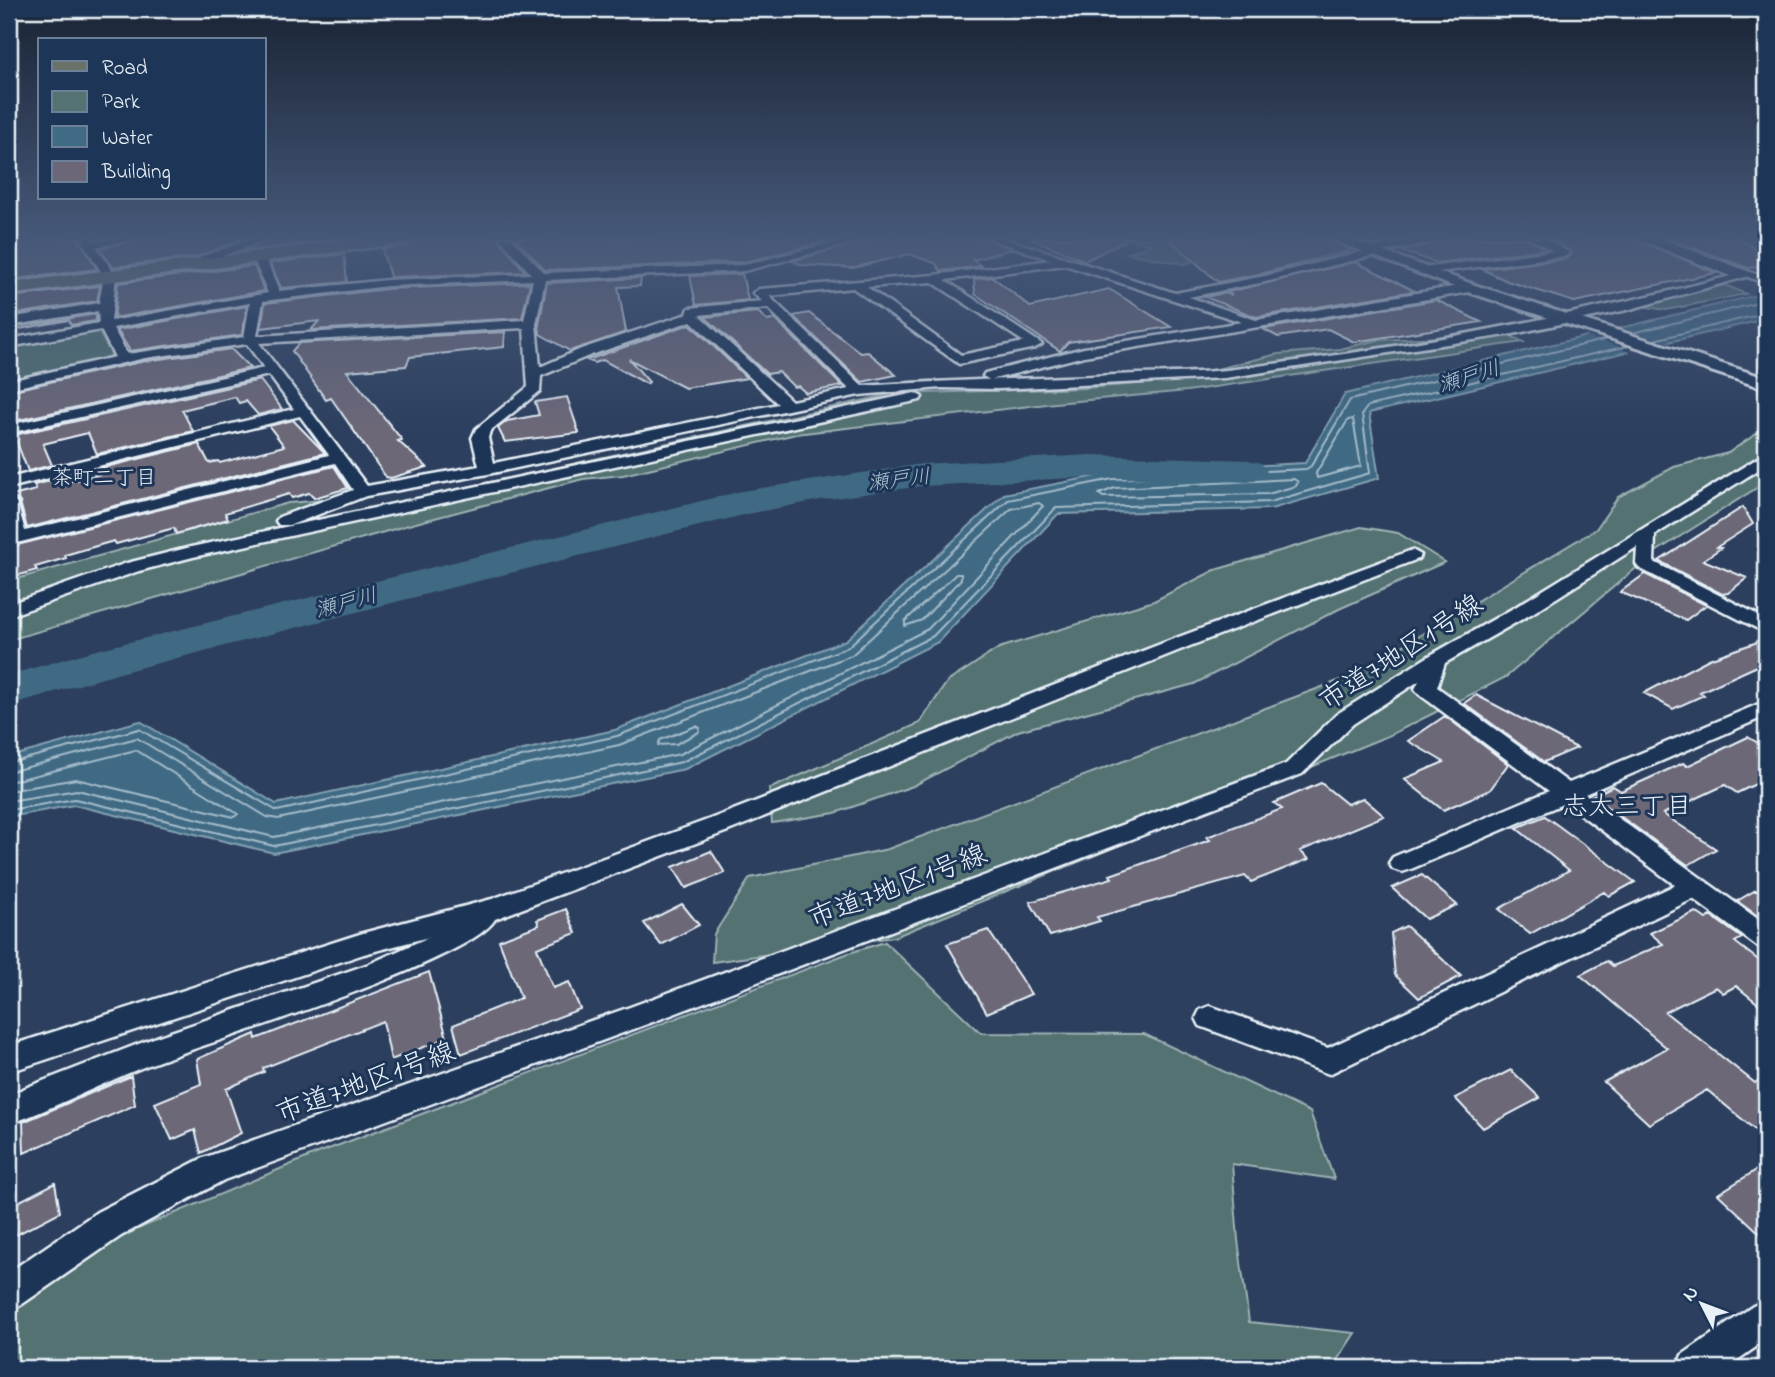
<svg xmlns="http://www.w3.org/2000/svg" width="1775" height="1377" font-family="'Indie Flower','Klee One',sans-serif">
<rect width="100%" height="100%" fill="#2d3f5e"/>
<filter id="ink" filterUnits="userSpaceOnUse"><feTurbulence type="fractalNoise" baseFrequency=".0143" numOctaves="2"/><feDisplacementMap in="SourceGraphic" scale="14" xChannelSelector="R" yChannelSelector="G"/><feConvolveMatrix kernelMatrix="1 2 1 2 8 2 1 2 1" color-interpolation-filters="sRGB"/></filter>
<g filter="url(#ink)">
<!-- green -->
<path fill="#537271" stroke="#9eb2b4" stroke-width="2" d="M1125,238h79l30,10 -50,16 -57,-11 24,-8z
M1725,285l21,9 -80,16 -24,-4z
M97,329l17,30 -105,22v-34z
M1507,334l16,8 -336,49 -132,12 -259,31 -173,41 -40,4 -171,45 -403,116v-59l279,-78 37,-3 -9,20 576,-126 194,-6 78,-6 114,-28 62,-5 38,-9z
M1766,433v49l-112,71 -148,124 -116,58 -496,202 -182,25 2,-28 36,-56 138,-29 466,-174 242,-146 22,-32 56,-30 54,-14 28,-19z
M1361,527l37,6 47,29 -106,47 -145,75 -176,47 -105,55 -78,27 -63,10 -3,-34 151,-66 27,-41 52,-34 155,-47 61,-31z
M885,942l96,91 163,1 166,78 24,67 -102,-15 6,76 11,82 106,11 -23,35h-1323v-58l86,-63 223,-94 531,-200z"/>
<!-- water -->
<path fill="#3f6b84" stroke="#83a1b2" stroke-width="2" d="M1766,293v26l-397,94 10,65 -108,31 -213,5 -120,128 -253,127 -411,84 -200,-48 -65,12v-60l131,-36 136,83 339,-74 231,-90 158,-146 108,-21 193,-10 40,-69z"/>
<!-- pier -->
<path fill="#2d3f5e" d="M1615,327l55,16 6,3 -35,8 -16,-3 -3,-4 -39,-12z"/>
<g fill="none" stroke-linecap="round" stroke-linejoin="round">
<!-- shore -->
<path stroke="#a4bbca" stroke-width="2" d="M1632,333l134,-32
M1654,340l112,-27
M1353,419l8,47 -44,12 -1,-5 32,-53z
M1294,479l4,3 -2,4 -28,8 -165,3 -4,-3 16,-6z
M956,574h5v5l-39,41 -17,6v-5z
M696,726l4,2 -1,4 -23,12 -18,1 2,-5z
M9,763l130,-34 138,82 340,-75 231,-89 160,-147 105,-21 193,-10 5,-3 39,-66 258,-61
M9,772l128,-34 130,79 11,2 341,-74 233,-90 159,-146 28,-6 4,3 -115,123 -248,125 -406,83 -197,-47 -68,11
M9,782l127,-32 102,64 -4,3 -158,-38 -67,12
M9,810l66,-11 199,47 408,-84 251,-126 123,-128 214,-6 100,-29 -8,-59 6,-8 260,-60"/>
<!-- river -->
<path fill="#3f6b84" fill-rule="evenodd" d="M1091,455l157,5 13,3 6,8 -6,8 -13,3 -157,-5 -169,9 -102,14 -77,15 -293,73 -323,83 -118,34v-30l84,-24 649,-160 180,-27z"/>
</g>
<!-- building -->
<path fill="#6c6778" stroke="#e8f1f8" stroke-width="2" d="M9,238h69l19,31 -88,11z
M140,238h106l-49,19 -84,10 -13,-18z
M273,238h19l1,6 49,-6 -97,13z
M417,238h81l27,34 -135,5 -8,-28 24,-3z
M515,238h325l-96,24 -199,8z
M873,238h113l26,11 -39,11 8,6 -40,5 -6,-8 -26,-9 -56,14 -50,-3 -11,-4z
M1030,238h100l-45,23z
M1168,238h158l26,12 -88,23 -46,9z
M1454,238h73l18,11 -108,14 -36,-12z
M1550,238h83l83,35 -142,29 -67,-21 -25,-12 83,-10 7,-5z
M1667,238h72l27,18v10l-18,2z
M344,254l3,28 -66,6 -11,-25z
M1356,262l59,29 -159,26 -51,-20 19,-4 8,2 -4,-3z
M254,266l10,25 -150,27 4,-35z
M742,274l6,26 -52,5 -6,-29z
M993,277l37,30 79,-18 62,38 -103,15 -8,9 -85,-57 -1,-15z
M641,278l-1,8 -22,1 8,45 -56,19 -30,-17 -1,-10 8,-41z
M530,283l-8,35 -211,12 8,-9 -58,7 4,-25 123,-14z
M100,286l-3,15 -88,14v-18z
M1436,300l45,22 -127,20 -26,-13 -50,8 -15,-8z
M247,306l-5,29 -112,16 -13,-21z
M758,312l10,9 7,-2 67,67 -36,7 -8,-7 -4,1 -15,-15 -12,2 -62,-57z
M809,313l52,40 7,-1 28,23 -34,7 -69,-66z
M96,314v7l-25,4 -2,-5 -60,11v-3z
M690,324l57,54 -62,10 -56,-29 20,23 -2,2 -44,-24 -9,3 -7,-3z
M505,332l-1,15 -94,10 -4,9 -59,5 55,69 -4,1 29,26 -36,11 -5,-1 -55,-79 -5,2 -34,-49 7,-8z
M231,349l19,19 -240,54 -1,-2v-29l136,-30z
M260,380l22,29 -24,6 -12,-14 -7,2 -4,-6 -53,13 11,21 -96,23 -9,-21 -45,11 9,21 -24,6 -14,-36z
M567,397l12,36 -74,9 -7,-14 9,-7 32,-6 -4,-13z
M293,420l32,33 -298,75 -7,-26 -8,-6 24,-6 -2,-5 24,-6 2,5 44,-11 -2,-5 97,-24 10,19 9,-2 2,2 64,-17 -15,-20z
M334,466l14,22 -34,10 -5,-5 -17,5 -3,-4 -64,19 3,6 -52,15 -2,-6 -58,16 -2,-3 -49,14 1,3 -31,9 2,3 -28,8v-31z
M1743,507l10,17 -36,23 4,1 -18,12 44,18 -19,15 -6,1 -63,-33z
M1645,574l61,31 -20,15 -66,-28z
M1766,639v23l-66,30 4,3 -31,14 -29,-16 65,-34z
M1476,695l101,53 -33,14 -80,-59z
M1445,716l63,48 -18,26 -47,20 -39,-31 40,-17 -36,-21z
M1748,737l18,11v31l-29,14 -12,-8 -62,29 53,35 -28,16 -96,-69 21,-10 8,5 62,-28 4,3z
M1321,783l26,21 16,-6 21,18 -84,35 9,8 -58,23 -6,-6 -148,41 3,4 -50,15 -20,-34 82,-24 -2,-3 100,-35 -3,-3 75,-28 -8,-6z
M1545,816l90,66 -26,14 -5,-4 -74,42 -31,-25 70,-39 -53,-42z
M711,851l14,22 -39,15 -13,-21z
M1422,875l35,30 -31,14 -34,-31z
M1756,890l10,7v25l-29,-21z
M682,904l17,21 -38,20 -17,-22z
M566,909l10,24 -39,15 16,40 16,-6 11,27 -119,45 -8,-29 68,-27 -22,-58 40,-15 -2,-5z
M1696,912l10,7 5,-3 31,22 -7,4 31,24v44l-30,-24 -13,7 -7,-6 -51,25 90,71 11,-8v64l-59,-49 -58,34 -45,-42 63,-34 -87,-73 27,-14 6,5 50,-22 -13,-11z
M1406,926l55,50 -42,22 -24,-23 -4,-42z
M988,930l43,64 -44,19 -40,-69z
M429,972l18,66 -56,22 -8,-39 -120,47 1,4 -38,17 15,44 -40,20 -6,-23 -23,10 -17,-37 46,-19 -4,-25 58,-25 1,5z
M1511,1070l29,28 -57,30 -28,-30z
M131,1076l4,29 -111,48 -1,-31z
M1766,1164v75l-48,-45z
M55,1183l5,29 -44,23 -4,-30z"/>
<g fill="none" stroke-linecap="round" stroke-linejoin="round">
<!-- pedestrian casing -->
<g stroke="#e8f1f8" stroke-width="5">
<path id="pedestrian" d="M1647,238h12l107,40v6z"/>
</g>
<!-- minor casing -->
<g stroke="#e8f1f8" stroke-width="5">
<path id="minor" d="M80,238h10l3,3 45,-3 -42,9 20,29 -5,45 157,-28 -15,-36 6,-3 6,3 14,34 109,-11 143,-6 -31,-36h11l33,35 200,-8 108,-27h19l-127,33 -199,9 -9,44 4,43 41,-18 106,-35 2,-6 73,-7 -9,-8 6,-4 175,-14 117,-15 -63,-22h16l171,55 90,-17 96,-24 5,-4 60,-10h26l-76,15 -1,2 -110,27 -76,15 67,23 214,-36 6,4 -6,4 -386,64 -94,24 -7,-4 2,-3 99,-25 158,-26 -177,-57 -120,15 97,64 -7,4 -76,16 -106,-76 -84,8 93,90c92,-7 183,-7 275,-12 30,-1 60,-1 90,-4 170,-21 339,-52 504,-94l-96,-38h15l99,38 -122,34 -114,24 -288,44 -227,11 -57,-1 -82,7 -371,79 -122,22 -75,29h-12l-3,-4 3,-4 74,-27 -18,-27 -326,82v-47l8,5 8,28 304,-76 -29,-39 -291,72v-10l285,-69 -25,-34 -260,58v-8l255,-57 -17,-24 -102,14 -136,31v-8l106,-24 -14,-27 -92,17v-8l90,-16 -1,-12 -89,15v-8l90,-15 5,-27zM533,280l-9,40 -267,16 6,-35 125,-15zM932,282l92,60 -63,13 -94,-68zM250,303l-6,34 -117,17 -14,-26zM768,308l81,81 -57,12 -93,-86zM691,321l87,83 -284,59 -6,-25 2,-7 50,-40 1,-15 50,-21zM524,328l4,59 -52,42 -4,9 7,28 -112,20 -108,-143z
M255,238h16l-62,23 -2,5 -10,-2 3,-7z
M1530,238h14l26,15 -5,3 -143,18 -6,-3 6,-3 131,-17z
M915,393l7,4 -2,3 -727,157 -54,14 -130,45v-12l118,-41 64,-16z
M1766,453v12l-111,70 -1,27 112,57v14l-127,-65 -3,-4 1,-17 -106,67 -86,49 -8,24 132,96 197,-82v15l-181,78 181,131v24l-9,-3 -64,-47 -364,175 -129,-48 -4,-8 4,-8 10,-4 118,42 347,-163 -110,-82 -154,66 -9,3 -9,-3 -4,-6 4,-6 156,-66 -130,-97 -4,-5 4,-8 -66,43 -51,50 -652,249 -426,157 -103,56 -100,69 -12,5v-38l88,-60 106,-54 427,-151 656,-243 51,-50 92,-58 88,-50z
M1412,550l9,5 -3,4 -228,87 -462,185 -233,88c-24,43 -290,124 -349,147 -46,18 -91,42 -137,58v-29l21,-9 129,-50 210,-72 60,-27 -65,17 -355,118v-26l354,-113 129,-34 218,-80 466,-181z
M1766,1301v39l-40,28h-49l5,-13 71,-49z"/>
</g>
<!-- tertiary casing -->
<g stroke="#e8f1f8" stroke-width="6">
<path id="tertiary" d="M1328,238h19l128,47 291,93v11l-301,-98z"/>
</g>
<!-- primary casing -->
<g stroke="#e8f1f8" stroke-width="5">
<path id="primary" d="M365,238h49l-8,5 -397,52v-12z"/>
</g>
<!-- pedestrian -->
<use href="#pedestrian" fill="#1d3557" fill-rule="evenodd"/>
<!-- minor -->
<use href="#minor" fill="#1d3557" fill-rule="evenodd"/>
<!-- tertiary -->
<use href="#tertiary" fill="#1d3557" fill-rule="evenodd"/>
<!-- primary -->
<use href="#primary" fill="#687266" fill-rule="evenodd"/>
</g>
</g>
<!-- sky -->
<linearGradient id="sky" x2="0" y2="1"><stop stop-color="#192334"/><stop offset="0.55" stop-color="#465879"/><stop offset="1" stop-color="#465879" stop-opacity="0"/></linearGradient>
<rect width="1775" height="431" fill="url(#sky)"/>
<g text-anchor="middle" stroke-width="6" stroke-linejoin="round" paint-order="stroke">
<!-- far-water labels -->
<g font-size="21" font-style="italic" fill="#adc2cf" stroke="#1d3557">
<text transform="translate(1469 376) rotate(-17)" y="7">瀬戸川</text>
<text transform="translate(899 479) rotate(-7)" y="7">瀬戸川</text>
<text transform="translate(346 602) rotate(-15)" y="7">瀬戸川</text>
</g>
<!-- far-neighbourhood labels -->
<g font-size="21" fill="#e8f1f8" stroke="#1d3557">
<text x="104" y="484">茶町二丁目</text>
</g>
<!-- neighbourhood labels -->
<g font-size="26" fill="#e8f1f8" stroke="#1d3557">
<text x="1627" y="814">志太三丁目</text>
</g>
<!-- near-street labels -->
<g font-size="28" fill="#e8f1f8" stroke="#1d3557">
<text transform="translate(1400 651) rotate(-33)" y="10">市道7地区1号線</text>
<text transform="translate(897 885) rotate(-21)" y="10">市道7地区1号線</text>
<text transform="translate(365 1081) rotate(-20)" y="10">市道7地区1号線</text>
</g>
</g>
<!-- margin -->
<rect width="1775" height="1377" fill="none" stroke="#1d3557" stroke-width="35"/>
<rect x="18" y="18" width="1740" height="1342" fill="none" stroke="#e8f1f8" stroke-width="2.5" filter="url(#ink)"/>
<!-- legend -->
<rect x="38" y="38" width="228" height="161" fill="#1d3557" stroke="#6e8097" stroke-width="2"/>
<rect x="52" y="61" width="35" height="10" fill="#687266" stroke="#6e8097" stroke-width="2"/>
<text x="102" y="74" font-size="21" fill="#e8f1f8">Road</text>
<rect x="52" y="91" width="35" height="21" fill="#537271" stroke="#6e8097" stroke-width="2"/>
<text x="102" y="108" font-size="21" fill="#e8f1f8">Park</text>
<rect x="52" y="126" width="35" height="21" fill="#3f6b84" stroke="#6e8097" stroke-width="2"/>
<text x="102" y="144" font-size="21" fill="#e8f1f8">Water</text>
<rect x="52" y="161" width="35" height="21" fill="#6c6778" stroke="#6e8097" stroke-width="2"/>
<text x="102" y="178" font-size="21" fill="#e8f1f8">Building</text>
<!-- north arrow -->
<g transform="translate(1702 1304) rotate(312)" stroke="#1d3557" stroke-width="5" paint-order="stroke">
<path d="M0-5L12 26L0 18L-12 26Z" fill="#e8f1f8"/>
<text y="-10" font-size="19" font-weight="bold" text-anchor="middle" fill="#e8f1f8">N</text>
</g>
</svg>
